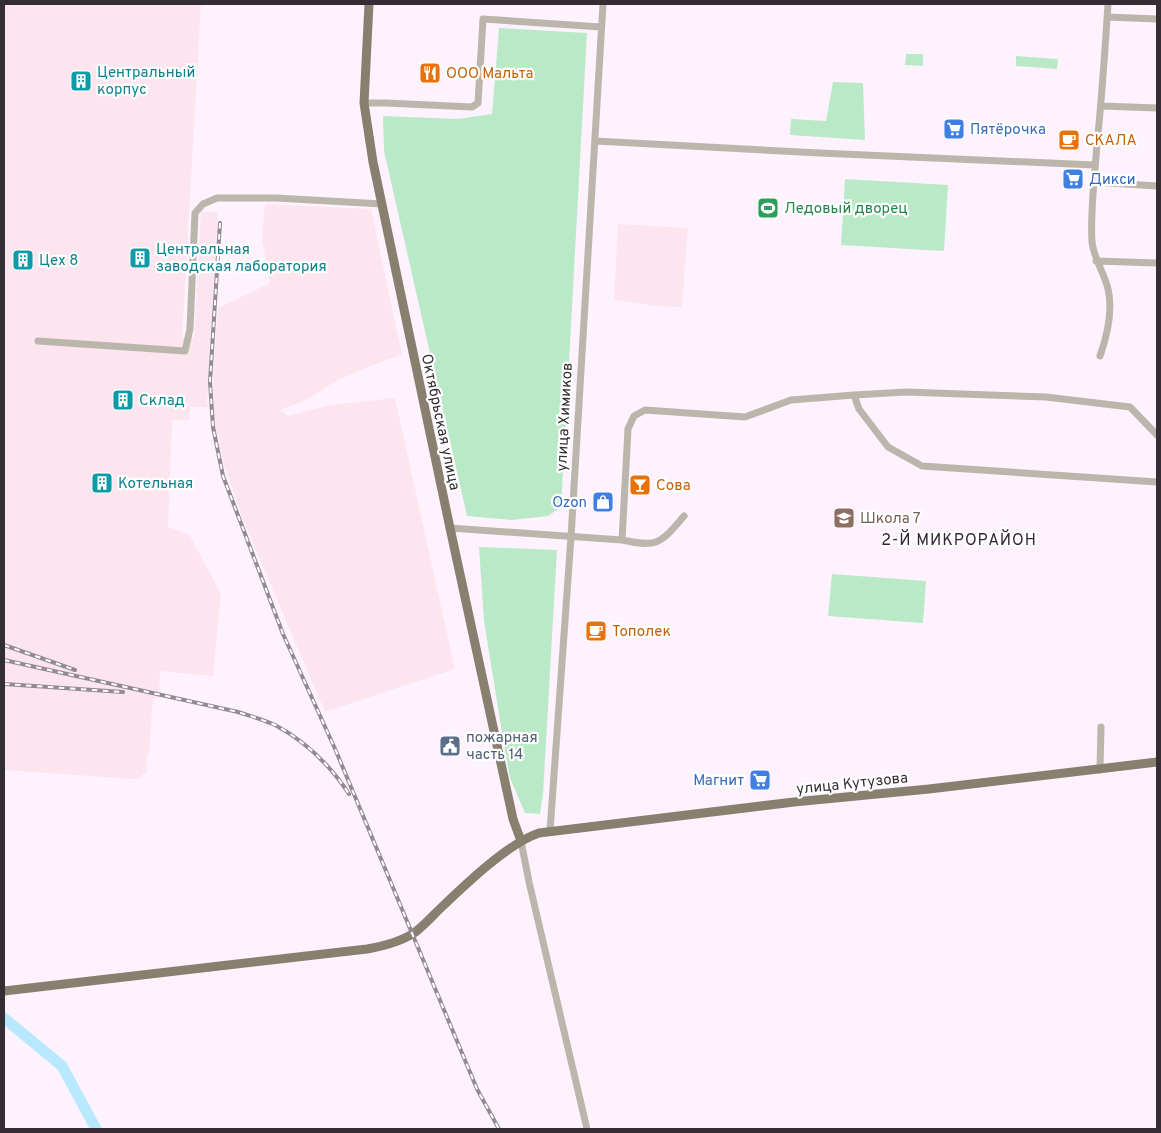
<svg xmlns="http://www.w3.org/2000/svg" width="1161" height="1133" font-family="Overpass,sans-serif">
<rect width="100%" height="100%" fill="#fef2fe"/>
<!-- industrial -->
<path fill="#fde5ef" d="M4,4h197l-19,334h12l7,-127 17,2 -11,191 2,3h-19l-1,13h-17l-4,107 21,7 32,60 -8,82 -53,-5 -1,27h-6l-4,55 -2,1 -1,20h-4v4l-8,1 -130,-9z
M265,204l106,5 31,146 -14,4 -50,21 -32,20 -26,10 8,6 43,-11 64,-7 60,271 -130,43 -82,-192 -19,-55 -11,-49 1,-57 4,-51 52,-25 -8,-44z
M618,224l70,4 -6,79 -24,-1 -44,-6z"/>
<!-- park -->
<path fill="#bae9c8" d="M499,28l88,5 -26,474 -13,9 -36,4 -45,-4 -83,-365 -1,-35 75,3 34,-5z
M906,54h17v12l-18,-1z
M1016,56l42,3 -1,10 -41,-3z
M833,82l30,1 2,57 -75,-5 1,-16 35,2z
M845,179l103,6 -4,66 -103,-6z
M479,547l78,3 -14,244 -3,20 -15,-1 -15,-35 -5,-27 -21,-130z
M832,574l94,7 -3,42 -95,-7z"/>
<g fill="none" stroke-linecap="round" stroke-linejoin="round">
<!-- river -->
<path stroke="#b8e8fe" stroke-width="11" d="M4,1018l58,48 34,63"/>
<!-- minor -->
<path stroke="#bbb6ac" stroke-width="7" d="M1107,17l50,2
M364,103h22l86,4 6,-4 5,-84 118,8
M1101,106l56,2
M595,141l225,12 275,12
M1094,182l63,4
M1096,261l61,2
M38,341l147,10 5,-22 5,-116 8,-9 14,-6h59l106,6
M1100,356c7,-20 13,-46 8,-67 -4,-17 -14,-30 -16,-47 -2,-30 3,-68 5,-98 5,-47 8,-94 11,-140
M854,395l5,14 29,38 34,19 235,16
M450,528l172,12 6,-111 6,-13 11,-6 100,7 46,-17 63,-5 52,-3 140,5 84,10 27,28
M622,540c36,8 39,3 62,-24
M1100,770l1,-43
M550,831l21,-294 32,-533
M521,841l8,41 58,247"/>
<!-- major -->
<path stroke="#88806e" stroke-width="9" d="M369,4l-5,99 9,59 77,366 63,291 8,22
M4,991l363,-42c17,-3 33,-7 47,-16 11,-8 21,-20 31,-29 23,-22 64,-61 94,-71l255,-31 135,-13 228,-27"/>
<!-- rail casing -->
<g stroke="#938a93" stroke-width="4">
<path id="rail" d="M220,223l-10,159 3,45 10,49 60,158 53,117 141,338 22,40
M4,645l71,25
M4,660l234,52c12,4 26,8 37,13 30,16 55,40 74,69
M4,684l119,8"/>
</g>
<!-- rail -->
<use href="#rail" stroke="#fff" stroke-width="2" stroke-dasharray="5.5" stroke-linecap="butt"/>
</g>
<!-- icons -->
<defs>
<g id="restaurant-square" transform="scale(1.125)"><rect x="-9" y="-9" width="18" height="18" rx="4" fill="#e8710a" stroke="#fff"/><path d="M-5-6h1v4h1v-4h1v4h1v-4h1v5L-1.5 .5V6h-2V.5L-5-1ZM5-6V6H3V1.5H1.5Q1.5-4 5-6Z" fill="#fff"/></g>
<g id="building-square" transform="scale(1.125)"><rect x="-9" y="-9" width="18" height="18" rx="4" fill="#0f9aa8" stroke="#fff"/><path d="M-4-6H4V6H1V3H-1V6H-4ZM-2.5-4.3h1.7v1.8h-1.7ZM.8-4.3h1.7v1.8H.8ZM-2.5-1h1.7V.8h-1.7ZM.8-1h1.7V.8H.8Z" fill="#fff"/></g>
<g id="supermarket-square" transform="scale(1.125)"><rect x="-9" y="-9" width="18" height="18" rx="4" fill="#3f7fe0" stroke="#fff"/><path d="M-6-5.5h2.5l.6 2H6L4.5 2H-2.5L-4.4-4H-6ZM-1.5 3.2a1.3 1.3 0 1 0 .1 0ZM3 3.2a1.3 1.3 0 1 0 .1 0Z" fill="#fff"/></g>
<g id="cafe-square" transform="scale(1.125)"><rect x="-9" y="-9" width="18" height="18" rx="4" fill="#e8710a" stroke="#fff"/><path d="M-5.5-4.5H6V0H3Q3 3.5 0 3.5H-2.5Q-5.5 3.5-5.5 0ZM3-3.2v2h1.7v-2ZM-6 4.5H4V6H-6Z" fill="#fff"/></g>
<g id="stadium-square" transform="scale(1.125)"><rect x="-9" y="-9" width="18" height="18" rx="4" fill="#2e9e5b" stroke="#fff"/><path d="M0-5a6.5 5 0 1 0 0 10a6.5 5 0 1 0 0-10ZM-3.5-1.8h7v3.6h-7Z" fill="#fff"/></g>
<g id="bar-square" transform="scale(1.125)"><rect x="-9" y="-9" width="18" height="18" rx="4" fill="#e8710a" stroke="#fff"/><path d="M-6-5H6L.8 .8V4.5H3.5V6h-7V4.5H-.8V.8Z" fill="#fff"/></g>
<g id="shop-square" transform="scale(1.125)"><rect x="-9" y="-9" width="18" height="18" rx="4" fill="#3f7fe0" stroke="#fff"/><path d="M-5-2.5h2.3a2.7 3.5 0 0 1 5.4 0H5L5.5 6h-11ZM-1.5-2.5h3a1.5 2.3 0 0 0-3 0Z" fill="#fff"/></g>
<g id="school-square" transform="scale(1.125)"><rect x="-9" y="-9" width="18" height="18" rx="4" fill="#8d6e63" stroke="#fff"/><path d="M0-5L7-2L0 1L-7-2ZM-4 1L0 2.5L4 1V4Q0 6-4 4Z" fill="#fff"/></g>
<g id="civic-square" transform="scale(1.125)"><rect x="-9" y="-9" width="18" height="18" rx="4" fill="#5c6f8a" stroke="#fff"/><path d="M-.6-6.5H3V-4.5H.6V-3L4-1V1h2V6H-6V1h2V-1L-.6-3ZM-1.2 2.5V6h2.4V2.5Z" fill="#fff"/></g>
</defs>
<g fill-rule="evenodd">
<use href="#restaurant-square" x="430" y="73"/>
<use href="#building-square" x="81" y="81"/>
<use href="#supermarket-square" x="954" y="129"/>
<use href="#cafe-square" x="1069" y="140"/>
<use href="#supermarket-square" x="1073" y="179"/>
<use href="#stadium-square" x="768" y="208"/>
<use href="#building-square" x="140" y="258"/>
<use href="#building-square" x="23" y="260"/>
<use href="#building-square" x="123" y="400"/>
<use href="#building-square" x="102" y="483"/>
<use href="#bar-square" x="640" y="485"/>
<use href="#shop-square" x="603" y="502"/>
<use href="#school-square" x="844" y="518"/>
<use href="#cafe-square" x="596" y="631"/>
<use href="#civic-square" x="450" y="746"/>
<use href="#supermarket-square" x="760" y="780"/>
</g>
<g text-anchor="middle" stroke-width="4.5" stroke-linejoin="round" paint-order="stroke">
<!-- culture labels -->
<g font-size="15" fill="#0d838f" stroke="#fff" text-anchor="start">
<text x="97" y="77">Центральный<tspan x="97" dy="17">корпус</tspan></text>
<text x="156" y="254">Центральная<tspan x="156" dy="17">заводская лаборатория</tspan></text>
<text x="39" y="265">Цех 8</text>
<text x="139" y="405">Склад</text>
<text x="118" y="488">Котельная</text>
</g>
<!-- food labels -->
<g font-size="15" fill="#c56008" stroke="#fff" text-anchor="start">
<text x="446" y="78">ООО Мальта</text>
<text x="1085" y="145">СКАЛА</text>
<text x="656" y="490">Сова</text>
<text x="612" y="636">Тополек</text>
</g>
<!-- shop labels -->
<g font-size="15" fill="#366cbe" stroke="#fff" text-anchor="start">
<text x="970" y="134">Пятёрочка</text>
<text x="1089" y="184">Дикси</text>
<text x="587" y="507" text-anchor="end">Ozon</text>
<text x="744" y="785" text-anchor="end">Магнит</text>
</g>
<!-- leisure labels -->
<g font-size="15" fill="#27864d" stroke="#fff" text-anchor="start">
<text x="784" y="213">Ледовый дворец</text>
</g>
<!-- street labels -->
<g font-size="15" fill="#342d34" stroke="#fff">
<text transform="translate(564 417) rotate(-87)" y="5">улица Химиков</text>
<text transform="translate(441 422) rotate(78)" y="5">Октябрьская улица</text>
<text transform="translate(852 783) rotate(-6)" y="5">улица Кутузова</text>
</g>
<!-- education labels -->
<g font-size="15" fill="#785e54" stroke="#fff" text-anchor="start">
<text x="860" y="523">Школа 7</text>
</g>
<!-- service labels -->
<g font-size="15" fill="#4e5e75" stroke="#fff" text-anchor="start">
<text x="466" y="742">пожарная<tspan x="466" dy="17">часть 14</tspan></text>
</g>
<!-- neighbourhood labels -->
<g font-size="16" letter-spacing="1" fill="#332534" stroke="#fff">
<text x="959" y="545">2-Й МИКРОРАЙОН</text>
</g>
</g>
<!-- border -->
<rect width="1161" height="1133" fill="none" stroke="#342d34" stroke-width="10"/>
</svg>
